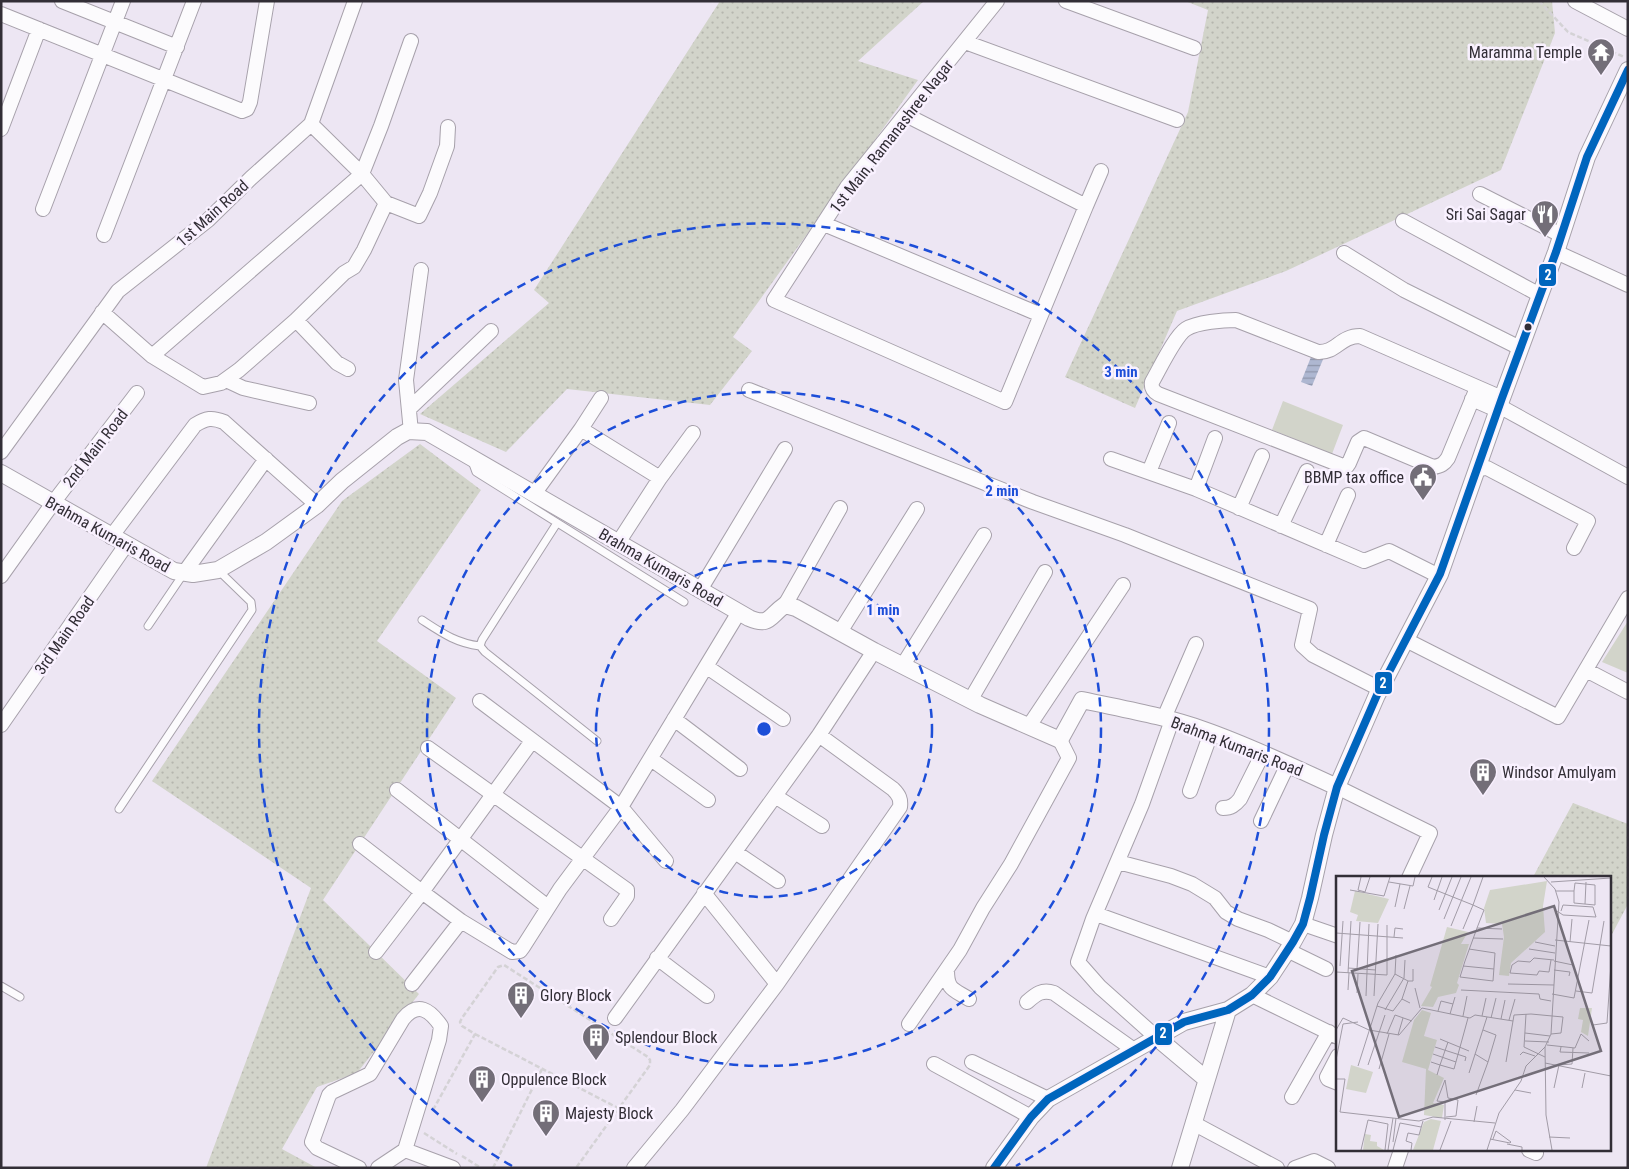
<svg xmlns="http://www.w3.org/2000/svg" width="1629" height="1169" font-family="'Roboto Condensed',sans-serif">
<defs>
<pattern id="grass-dots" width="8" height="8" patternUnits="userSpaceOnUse" patternTransform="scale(1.25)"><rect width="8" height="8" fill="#d2d4ca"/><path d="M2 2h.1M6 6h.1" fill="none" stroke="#b5b6ae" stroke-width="1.8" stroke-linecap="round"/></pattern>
<pattern id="water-rules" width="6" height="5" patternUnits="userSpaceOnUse" patternTransform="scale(1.25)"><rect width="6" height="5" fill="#aeb7d1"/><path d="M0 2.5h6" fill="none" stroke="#8e95aa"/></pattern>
</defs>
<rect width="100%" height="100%" fill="#ede6f3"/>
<!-- grass -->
<path fill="url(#grass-dots)" d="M720,1h204l-66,60 60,19 -185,257 19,14 -42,54 -143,-16 -61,63 -86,-38 129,-111 -15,-13z
M1185,1h367l3,32 -54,137 -215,101 -109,40 -42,97 -70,-31 123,-265 20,-102z
M420,444l61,46 -104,151 79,57 -133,202 96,94 -62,79 -40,14 -35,62 35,19h-111l105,-280 -159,-107 190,-280z
M1573,803l55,21v80l-18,34v-60l-77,-1z"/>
<!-- pitch -->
<path fill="#d2d4ca" d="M1283,401l60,24 -11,29 -60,-24z
M1628,621v52l-26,-11z"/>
<!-- water -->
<path fill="url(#water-rules)" d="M1313,352l11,5 -12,29 -11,-4z"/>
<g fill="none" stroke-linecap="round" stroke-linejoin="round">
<!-- service casing -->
<g stroke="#a7a1ab" stroke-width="9">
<path id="service" d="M472,461l4,11 208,130
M557,523l-75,117 -2,6 5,6 112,89
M422,620c20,13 34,23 58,26
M148,626l36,-53
M119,809l133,-199 -1,-8 -33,-32
M1,986l19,11"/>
</g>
<!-- minor casing -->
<g stroke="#a7a1ab" stroke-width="16">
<path id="minor" d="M62,1l115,46
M1066,1l128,47
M1575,1l53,28
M1,14l241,97 5,-2 3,-7 17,-101
M965,42l212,78
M906,115l180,91 -81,196 -231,-102 73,-113 150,-186
M1,129l38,-100
M1480,194l81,41
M386,203l33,13 11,-23 17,-47 1,-19
M1086,206l15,-35
M43,209l80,-208
M1403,221l137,74
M824,224l217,91
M104,235l90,-234
M1556,252l72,33
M1344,253l60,37 116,58
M102,312l50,44 51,31 18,-4 18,-13 57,-50 41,43 11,6
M296,320l48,-47 10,-6 10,-17 22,-47 -24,-29 -51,-50
M152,356l210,-182 19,-48 30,-85
M226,380l17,8 66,15
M1477,388l-29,70c-4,6 -7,8 -15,9l-69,-29 -6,4 -9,21 -2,3h-4l-185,-72c-5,-3 -7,-6 -6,-12 7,-12 23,-46 34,-53 11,-7 38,-9 50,-9l82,32c18,1 22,-16 42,-16l142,62
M749,390l284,112 92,33 185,74 -8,36 11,10 67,34
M1472,399l25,11
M1499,406l129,71
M409,409l82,-78
M581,429l20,-31
M411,432l-5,-52 15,-110
M1,452l117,-161 90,-71 43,-42 60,-54 44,-123
M1111,459l85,30 168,72 25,-10 50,25
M1477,469l10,-1 101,53 -14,27
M1149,472l20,-49
M1196,489l19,-51
M534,494l47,-65 79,49
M1239,508l23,-52
M1281,526l26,-55
M111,537l84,-112c11,-7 17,-8 29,-3l93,83
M618,543l42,-65 33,-45
M1326,545l22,-50
M184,573l82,-114
M1,576l52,-73 84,-110
M700,590l85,-141
M785,605l55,-97
M840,632l77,-123
M1406,640l152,77 70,-119
M903,665l81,-130
M707,667l76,52
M1586,670l42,22
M971,699l74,-127
M480,701l141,106 45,54
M1164,718l32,-74
M674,719l66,50
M1,725l125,-180
M1029,726l94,-141
M532,741l-110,151 39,29 51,31 8,-1 3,-4 37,-58 61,-82 118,-195
M428,748l199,142v6l-16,23
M651,759l57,41
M1337,787l93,46 -21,45
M397,790l151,117
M1190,791l21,-58
M775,796l47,30
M1223,808c8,0 12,-3 17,-9l23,-46
M1261,821l27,-57
M360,844l62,48 -46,60
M735,852l43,29
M1118,862l53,14 21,8 23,14 11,14 12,7 30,11 25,12
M1096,914l174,63
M1303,924l35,12
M1287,950l39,19
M657,958l50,38
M947,970c0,20 6,19 22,29
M412,984l49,-63
M777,984l123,-177c1,-8 -1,-12 -7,-18l-74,-54
M1252,995l86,42
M1027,1002c9,-8 15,-13 27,-9l80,57
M615,1018l204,-283 55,-84
M909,1024l51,-74 23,-42 28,-44 58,-106 -9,-18
M1156,1037l-56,-50 -22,-25 15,-43 49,-115 30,-84
M1338,1056l-11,21 1,2 10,4
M972,1062l76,37
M934,1064l97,53
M1292,1097l37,-65
M1193,1123l84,45
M1529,1150l7,3
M359,1168l-42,-20 -5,-6 17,-47 3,-3 38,-18 33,-55c15,-18 27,-9 38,7l-2,14 -34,110 48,18
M378,1168l27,-18
M634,1168l48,-58 95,-126 -73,-91
M1295,1168l19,-7 14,7
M1395,1168l6,-18"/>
</g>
<!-- tertiary casing -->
<g stroke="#a7a1ab" stroke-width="18">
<path id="tertiary" d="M1,473l173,98 19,3 25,-4 48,-28 51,-37 25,-24 55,-44 11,-6 19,1 322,186c21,9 20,-2 36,-13l11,3 78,43 106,54 80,35 22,-40c41,9 83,16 122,30 46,16 89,37 133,57
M1156,1037l50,42
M994,1168l37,-51 17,-18 136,-77 44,-12 24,-15 18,-18 23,-35 10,-18 7,-26 14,-63 13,-48 40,-92 63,-121 62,-176 54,-146 31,-95 41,-87
M1180,1168l48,-158"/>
</g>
<!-- path -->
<path stroke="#d4d2d5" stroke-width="2.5" stroke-dasharray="5 2.5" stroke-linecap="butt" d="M1539,1l29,31 56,25
M475,1034l143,74
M433,1110l42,-76 -13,-8 -2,-4 2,-4 36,-51 6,-2 144,92 2,3v5l-74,103
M424,1133l33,21
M462,1156l19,12
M493,1168l49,-99"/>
<!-- service -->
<use href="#service" stroke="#fcfbfd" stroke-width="7"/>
<!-- minor -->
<use href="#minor" stroke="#fcfbfd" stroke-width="14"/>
<!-- tertiary -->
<use href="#tertiary" stroke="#fcfbfd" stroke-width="16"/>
<!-- bus-1 casing -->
<g stroke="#f9f1ff" stroke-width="11">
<path id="bus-1" d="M994,1168l37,-51 17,-18 136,-77 44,-12 24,-15 18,-18 23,-35 10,-18 7,-26 14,-63 13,-48 40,-92 63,-121 62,-176 54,-146 31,-95 41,-87"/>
</g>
<!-- bus-1 -->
<use href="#bus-1" stroke="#0065bd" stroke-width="8"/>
</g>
<!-- distance rings -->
<g fill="none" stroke="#1d4ed8" stroke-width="2.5" stroke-dasharray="9 6">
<circle cx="764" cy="729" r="168"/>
<circle cx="764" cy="729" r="337"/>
<path d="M512 1166A505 505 0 1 1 1016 1166"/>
</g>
<!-- icons -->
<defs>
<g id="temple-pin" transform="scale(1.4375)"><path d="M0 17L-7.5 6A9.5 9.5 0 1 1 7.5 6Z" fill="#736e78" stroke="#f9f1ff"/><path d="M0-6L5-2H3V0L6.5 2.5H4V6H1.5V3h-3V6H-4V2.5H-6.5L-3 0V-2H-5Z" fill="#fff"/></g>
<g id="restaurant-pin" transform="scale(1.4375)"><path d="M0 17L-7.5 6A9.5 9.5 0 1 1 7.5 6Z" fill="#736e78" stroke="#f9f1ff"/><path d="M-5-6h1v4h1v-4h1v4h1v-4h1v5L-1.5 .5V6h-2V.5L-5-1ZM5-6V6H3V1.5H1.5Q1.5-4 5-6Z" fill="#fff"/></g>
<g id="civic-pin" transform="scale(1.4375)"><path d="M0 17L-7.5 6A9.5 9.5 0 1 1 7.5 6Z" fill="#736e78" stroke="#f9f1ff"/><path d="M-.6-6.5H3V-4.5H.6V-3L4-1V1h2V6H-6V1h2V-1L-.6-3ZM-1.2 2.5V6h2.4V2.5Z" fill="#fff"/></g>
<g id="building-pin" transform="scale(1.4375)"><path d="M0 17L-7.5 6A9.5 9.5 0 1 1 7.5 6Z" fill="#736e78" stroke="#f9f1ff"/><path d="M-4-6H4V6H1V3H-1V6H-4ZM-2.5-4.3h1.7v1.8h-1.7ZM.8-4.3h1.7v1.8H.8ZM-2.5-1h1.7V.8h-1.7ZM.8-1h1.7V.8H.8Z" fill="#fff"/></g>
</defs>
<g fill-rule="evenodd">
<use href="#temple-pin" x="1601" y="52"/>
<use href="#restaurant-pin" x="1545" y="214"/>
<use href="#civic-pin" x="1423" y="477"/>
<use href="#building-pin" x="1483" y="772"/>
<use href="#building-pin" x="521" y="995"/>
<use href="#building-pin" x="596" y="1037"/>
<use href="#building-pin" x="482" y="1079"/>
<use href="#building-pin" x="546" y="1113"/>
</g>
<!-- markers -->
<circle fill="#322e36" stroke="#f9f1ff" stroke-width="2" cx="1528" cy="327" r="4.5"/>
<g text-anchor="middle" stroke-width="5" stroke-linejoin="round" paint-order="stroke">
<!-- poi labels -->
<g font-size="16" fill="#322e36" stroke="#f9f1ff" text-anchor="start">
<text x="1582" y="58" text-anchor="end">Maramma Temple</text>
<text x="1526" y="220" text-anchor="end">Sri Sai Sagar</text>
<text x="1404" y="483" text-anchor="end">BBMP tax office</text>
<text x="1502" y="778">Windsor Amulyam</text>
<text x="540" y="1001">Glory Block</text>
<text x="615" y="1043">Splendour Block</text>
<text x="501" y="1085">Oppulence Block</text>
<text x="565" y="1119">Majesty Block</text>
</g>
<!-- street labels -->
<g font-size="16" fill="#322e36" stroke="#f9f1ff">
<text transform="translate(891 136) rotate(-52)" y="6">1st Main, Ramanashree Nagar</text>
<text transform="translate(212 213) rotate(-42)" y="6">1st Main Road</text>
<text transform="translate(95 448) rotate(-52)" y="6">2nd Main Road</text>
<text transform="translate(108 534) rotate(29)" y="6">Brahma Kumaris Road</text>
<text transform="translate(661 567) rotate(30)" y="6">Brahma Kumaris Road</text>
<text transform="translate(64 635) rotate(-55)" y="6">3rd Main Road</text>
<text transform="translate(1237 746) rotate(21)" y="6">Brahma Kumaris Road</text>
</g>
</g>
<!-- overview -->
<g transform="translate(1336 876)">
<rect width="275" height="275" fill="#ede6f3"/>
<path d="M211,5l-4,25 2,26 -34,31 -2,13 -10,-1 5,-38 -2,-13 -16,-1 -2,-15 6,-18zM19,15l34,8 -11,24 -22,-2 2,-6 -8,-3zM111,51l21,5 -7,12h8l-12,39 2,2 -3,8 -18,4 -5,10 -12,-1 11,-19 -2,-1zM244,132h12l-4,28 -7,-4 2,-12 -5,-1zM86,134l9,3 -7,23 13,4 -9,30 16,8 -11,25 11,2 -2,13 -18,-3 2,-46 -24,-7 12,-42zM15,189l22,7 -7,21 -20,-4zM95,243l10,2 -8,29h-20l11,-28z" fill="#d2d4ca"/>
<path d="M29,258l6,1 -1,6 7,1v4l7,4h-21z" fill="#d2d4ca"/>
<path fill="none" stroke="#a29ca7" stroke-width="1" d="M25,1l-3,13 7,2 5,-15M96,1l-4,10 45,18 -10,24M208,1l11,12 4,13 -8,132 -6,13 1,68 6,35M53,6l24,4 2,-9M215,6l60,-4M14,14l34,6 6,-19M220,15h18l1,-8 20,2v20l-21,-2v-12M98,24l8,-23M249,28l1,-22M59,31l5,-23M68,33l6,-23M103,34l13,-33M221,35l6,4 33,2 -3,-10 -30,-2 -2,6M108,43l17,-42M115,50l20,-49M141,52l25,1M0,57l67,5M58,61l1,-9 8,1M137,62l30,1M219,64l56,6M199,66l20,4M234,66l2,-23M133,73l26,4 -2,28 -33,-4 5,-16 12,-33 7,-18 -11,-5 10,-28M193,73l26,4M215,84l-2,12 -10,-1 -2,4 -27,-2 2,-8 6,-4 12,1 4,-4 20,2M218,85l19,4M4,90l3,-45M127,90l31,3M12,92l28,2M21,93l3,-47M218,94l16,2 -1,4M0,96l51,3v-50M12,97l3,-52M59,98l13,7 -6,18M72,105h5v-12M172,108l46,1M79,112l5,20M12,114l1,-17M125,114l78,4 1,5 11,2M240,115l16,2 12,-72M21,117l1,-19M216,118l22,4 15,-78M30,120l3,-72M38,120l4,-72M41,130l16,5 9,-12 8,4M49,134l19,-32 1,-18M102,135l3,-10 12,3M114,138l5,-17M190,138l-2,33 21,10M127,140l4,-20M146,140l4,-18M155,142l5,-20M165,143l4,-19M173,144l6,-21M257,149l14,-2 4,-59M0,154l7,-12 26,12 30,5 23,-27 48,10 5,-3 38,6 1,-6 17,-1 32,3 -2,16 -10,1M147,154l13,5 -8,27M189,157l25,3M51,158l8,-19 17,6M62,159l5,-17M104,163l29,12M189,165l24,1M112,166l-8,23 14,4 14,-51M211,169l28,3 6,-14 8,7M99,171l31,10 -1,4M225,171l-1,5 29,1M97,178l23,8M139,178l13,8 -12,33M184,179l3,-3 12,4M0,184l7,-36 15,-2M95,186l9,3 -3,10M170,186l7,-41M209,187l66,13M32,189l17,-50M22,190l20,-63 17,-29 1,-19M43,193l10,-35M133,197l18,-56M0,203h9l-5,33M218,212l5,-23 13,-1 1,-16M246,212l3,-15M179,214l16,3M4,236l79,9 14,-4 62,6M109,244v-18l-8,-1 8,-21 3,18 10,2 -2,16 -10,1M138,246l3,-16M213,261l21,1M154,263l20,4 1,-1 -15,-11 -3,8M57,266l3,-24M171,268l15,3v3M25,274l7,-30 20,4 -3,26M52,274l5,-32M57,274l7,-27 21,4M75,274l1,-7 -6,-2 2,-8 11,2 4,-14M104,274l11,-29M151,274l12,-37 22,-32 5,-15 19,-19"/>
<path fill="#736e78" fill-opacity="0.15" stroke="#736e78" stroke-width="2.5" d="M218,30l47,145 -202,66 -47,-146z"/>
<rect width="275" height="275" fill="none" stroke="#322e36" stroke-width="2.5"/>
</g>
<circle cx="764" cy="729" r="8" fill="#1d4ed8" stroke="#f9f1ff" stroke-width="2.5"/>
<g font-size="15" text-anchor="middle" font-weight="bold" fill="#1d4ed8" stroke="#f9f1ff" stroke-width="5" stroke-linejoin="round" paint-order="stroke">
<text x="1121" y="377">3 min</text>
<text x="1002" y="496">2 min</text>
<text x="883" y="615">1 min</text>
</g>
<g stroke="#f9f1ff" stroke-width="2">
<rect x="1538" y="263" width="19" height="24" rx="5" fill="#0065bd"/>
<rect x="1374" y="671" width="19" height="24" rx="5" fill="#0065bd"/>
<rect x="1154" y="1022" width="19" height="24" rx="5" fill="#0065bd"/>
</g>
<g font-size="14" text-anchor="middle" font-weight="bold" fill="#fff">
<text x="1548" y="280">2</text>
<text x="1383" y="688">2</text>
<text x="1163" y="1038">2</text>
</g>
<!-- border -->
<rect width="1629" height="1169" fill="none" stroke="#322e36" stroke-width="5"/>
</svg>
